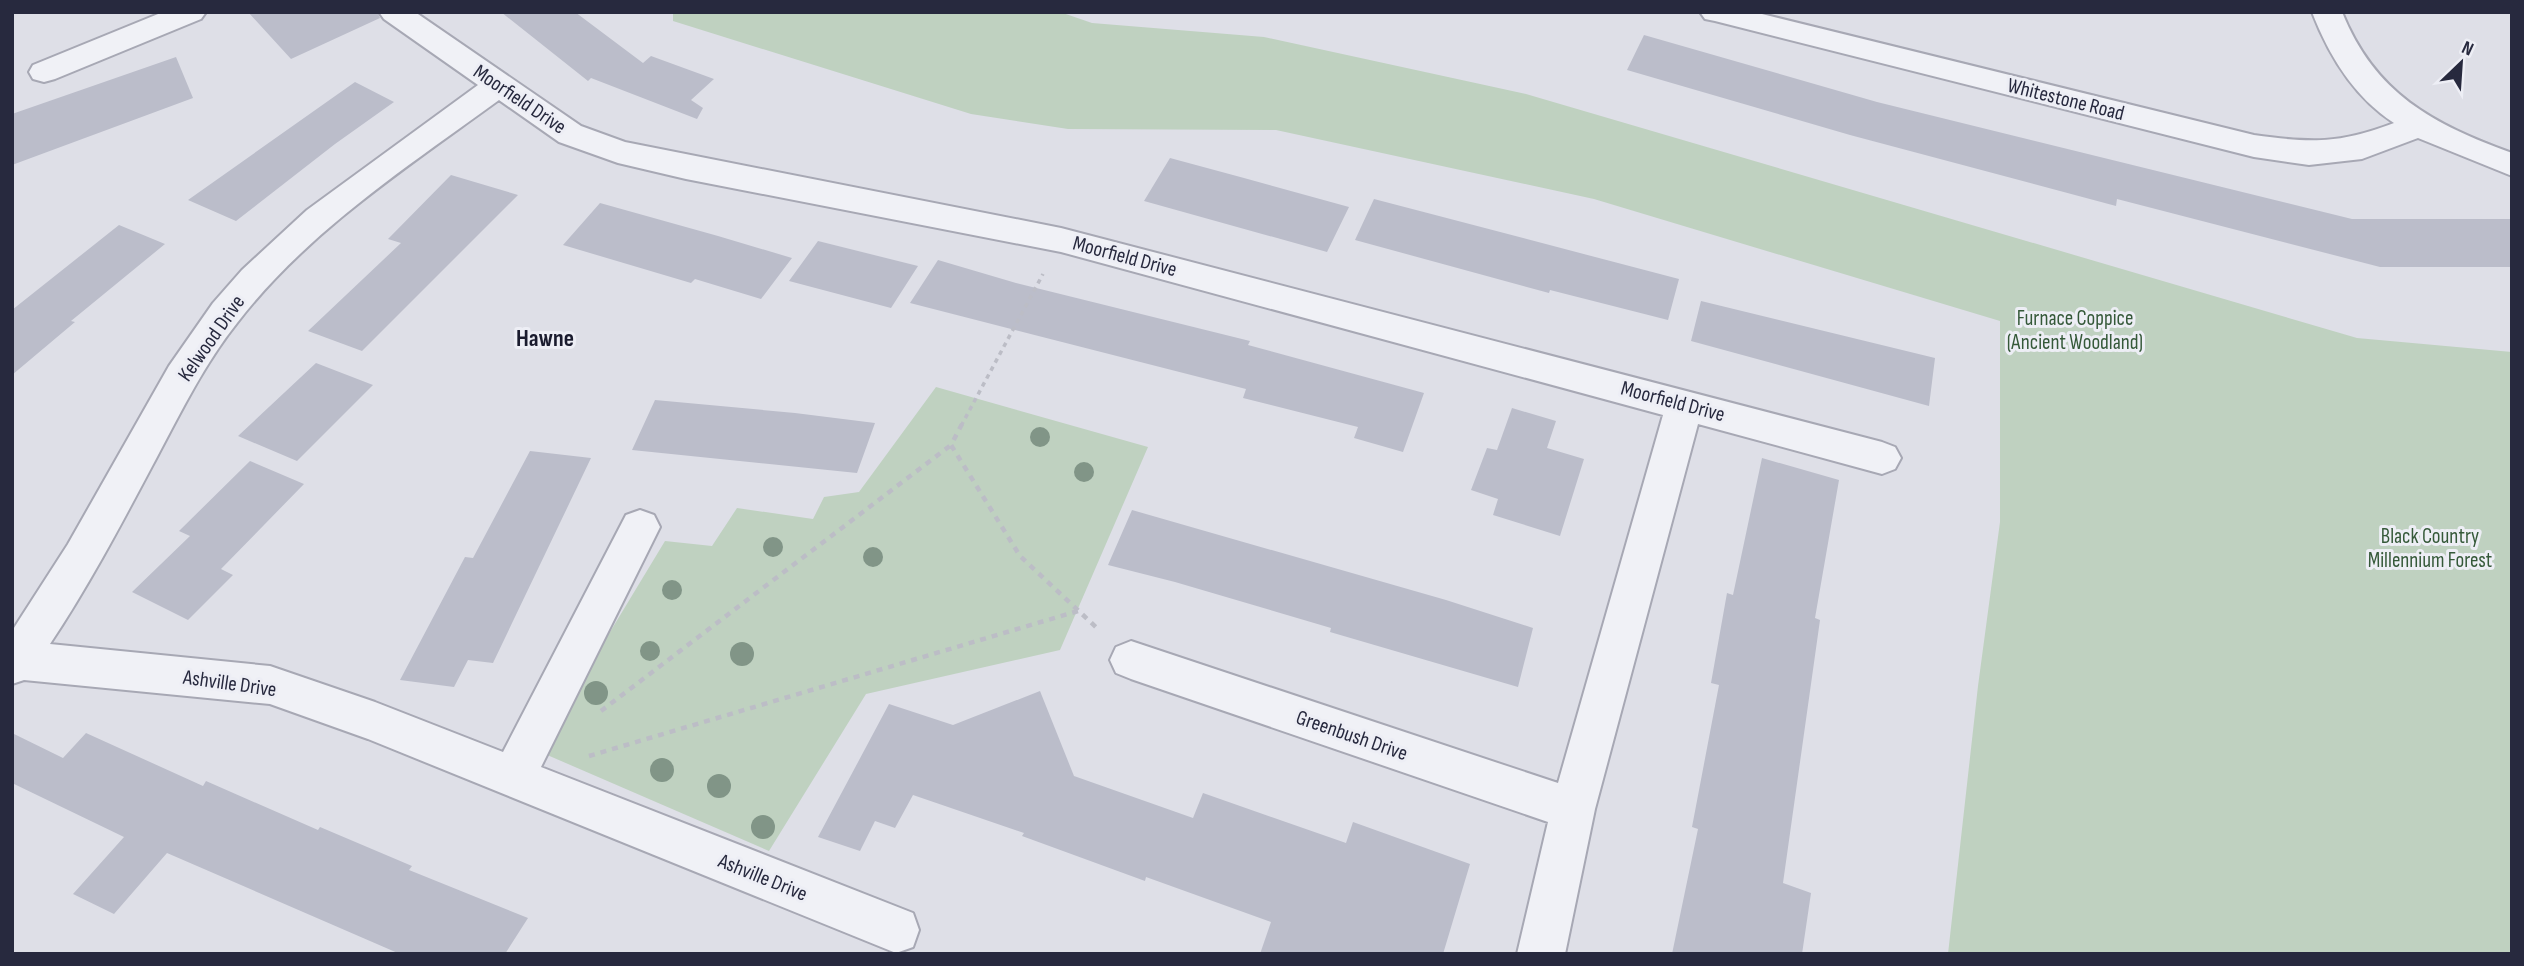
<svg xmlns="http://www.w3.org/2000/svg" width="2524" height="966" font-family="'Sofia Sans Condensed',sans-serif">
<rect width="100%" height="100%" fill="#dedfe7"/>
<!-- green -->
<path fill="#bfd1c0" d="M673,12h387l32,11 172,14 262,57 831,244 155,14v602h-564l30,-268 22,-164v-201l-406,-122 -318,-69 -208,-1 -97,-15 -298,-93z
M936,387l212,60 -88,203 -194,44 -97,157 -231,-100 127,-210 47,5 25,-38 76,11 11,-22 35,-5z"/>
<!-- building -->
<path fill="#bbbdca" d="M248,12h129l3,6 -89,41z
M501,12h74l68,51 8,-7 63,23 -23,21 12,8 -6,11 -106,-41 -3,3z
M1644,35l233,67 475,117h160v48h-132l-263,-68 -1,7 -266,-71 -223,-65z
M176,57l17,41 -181,67v-51z
M355,82l39,20 -59,42 -99,77 -48,-21z
M1170,158l74,20 105,29 -22,45 -183,-51z
M451,175l67,20 -156,156 -54,-20 93,-88 -13,-4z
M1374,199l305,80 -11,41 -118,-30 -1,3 -194,-53z
M600,203l118,33 74,22 -31,41 -66,-20 -4,4 -128,-38z
M119,225l46,19 -94,77 4,1 -63,53v-65z
M818,241l100,25 -27,42 -102,-27z
M938,260l78,23 234,58 -2,4 176,48 -21,59 -49,-14 4,-11 -115,-29 3,-9 -336,-86z
M1701,301l234,57 -6,48 -238,-65z
M316,363l57,22 -76,76 -59,-25z
M655,400l140,13 80,10 -18,50 -225,-23z
M1512,408l44,13 -9,27 37,11 -24,77 -67,-21 5,-16 -27,-9 16,-42 10,2z
M530,451l61,7 -98,205 -25,-3 -14,27 -54,-7 65,-123 8,1z
M1762,458l77,22 -24,138 5,2 -37,263 28,10 -9,61h-130l26,-125 -6,-2 27,-142 -8,-2 16,-90 6,2z
M250,461l54,23 -83,85 12,6 -45,45 -56,-28 58,-56 -11,-5z
M1132,510l314,90 87,28 -15,59 -188,-55 1,-4 -156,-46 -67,-17z
M1040,691l34,85 119,42 10,-25 143,50 7,-21 117,42 -27,90h-183l11,-32 -125,-45 -1,4 -123,-45 2,-3 -111,-38 -18,33 -20,-7 -15,30 -42,-14 71,-133 64,21z
M12,733l51,25 23,-25 117,53 3,-5 112,49 2,-3 92,39 -3,4 119,48 -23,36h-105l-233,-101 -53,61 -41,-20 51,-57 -112,-54z"/>
<g fill="none" stroke-linecap="round" stroke-linejoin="round">
<!-- minor casing -->
<g stroke="#a7a8b4" stroke-width="4">
<path id="minor" d="M163,12h43l-5,7 -146,60 -11,3 -11,-3 -4,-7 4,-7z
M379,12h36l166,114 44,16 436,86 821,214 13,5 6,11 -6,11 -13,5 -184,-50 -103,385 -30,145h-48l31,-132 -417,-143 -15,-6 -6,-13 6,-13 15,-6 427,142 105,-368 -602,-163 -375,-73 -68,-16 -59,-21 -60,-42c-92,67 -192,132 -262,223 -32,40 -55,87 -79,132 -34,64 -68,129 -108,189l220,22 105,36 128,50 123,-237 14,-5 14,5 6,12 -119,240 372,146 6,17 -6,17 -17,6 -528,-214 -98,-35 -246,-24 -12,4v-53l56,-87 101,-178 44,-63 29,-33 65,-60 171,-125 -94,-66z
M1700,12h54l500,123c57,8 85,9 140,-12 -40,-26 -65,-67 -82,-111h30c33,82 91,112 170,141v23l-94,-38 -56,21 -53,6 -55,-8 -539,-136 -10,-2z"/>
</g>
<!-- path-far1 -->
<path stroke="#bcbdc6" stroke-width="3.5" stroke-dasharray="4.5 4.5" stroke-linecap="butt" d="M961,426l82,-152"/>
<!-- path -->
<path stroke="#bcbdc6" stroke-width="4.5" stroke-dasharray="6 6" stroke-linecap="butt" d="M962,424l-11,21 69,111 78,73
M601,711l350,-266
M589,756l489,-145"/>
<!-- minor -->
<use href="#minor" fill="#f0f1f6" fill-rule="evenodd"/>
</g>
<!-- trees -->
<g fill="#819587">
<circle cx="1040" cy="437" r="10"/>
<circle cx="1084" cy="472" r="10"/>
<circle cx="773" cy="547" r="10"/>
<circle cx="873" cy="557" r="10"/>
<circle cx="672" cy="590" r="10"/>
<circle cx="650" cy="651" r="10"/>
<circle cx="742" cy="654" r="12"/>
<circle cx="596" cy="693" r="12"/>
<circle cx="662" cy="770" r="12"/>
<circle cx="719" cy="786" r="12"/>
<circle cx="763" cy="827" r="12"/>
</g>
<g text-anchor="middle" stroke-width="6" stroke-linejoin="round" paint-order="stroke">
<!-- street labels -->
<g font-size="21" fill="#27293e" stroke="#edeef5">
<text transform="translate(520 99) rotate(34)" y="7">Moorfield Drive</text>
<text transform="translate(2066 99) rotate(14)" y="7">Whitestone Road</text>
<text transform="translate(1125 256) rotate(15)" y="7">Moorfield Drive</text>
<text transform="translate(211 338) rotate(-55)" y="7">Kelwood Drive</text>
<text transform="translate(1673 401) rotate(15)" y="7">Moorfield Drive</text>
<text transform="translate(230 683) rotate(8)" y="7">Ashville Drive</text>
<text transform="translate(1352 735) rotate(19)" y="7">Greenbush Drive</text>
<text transform="translate(763 877) rotate(22)" y="7">Ashville Drive</text>
</g>
<!-- park labels -->
<g font-size="21" fill="#355939" stroke="#edeef5">
<text x="2075" y="325">Furnace Coppice<tspan x="2075" dy="24">(Ancient Woodland)</tspan></text>
<text x="2430" y="543">Black Country<tspan x="2430" dy="24">Millennium Forest</tspan></text>
</g>
<!-- quarter labels -->
<g font-size="24" font-weight="bold" fill="#1a1b2e" stroke="#edeef5">
<text x="545" y="346">Hawne</text>
</g>
</g>
<!-- border -->
<rect width="2524" height="966" fill="none" stroke="#27293e" stroke-width="28"/>
<!-- north arrow -->
<g transform="translate(2461 63) rotate(25)" stroke="#edeef5" stroke-width="5" paint-order="stroke">
<path d="M0-5L12 26L0 18L-12 26Z" fill="#27293e"/>
<text y="-10" font-size="19" font-weight="bold" text-anchor="middle" fill="#27293e">N</text>
</g>
</svg>
